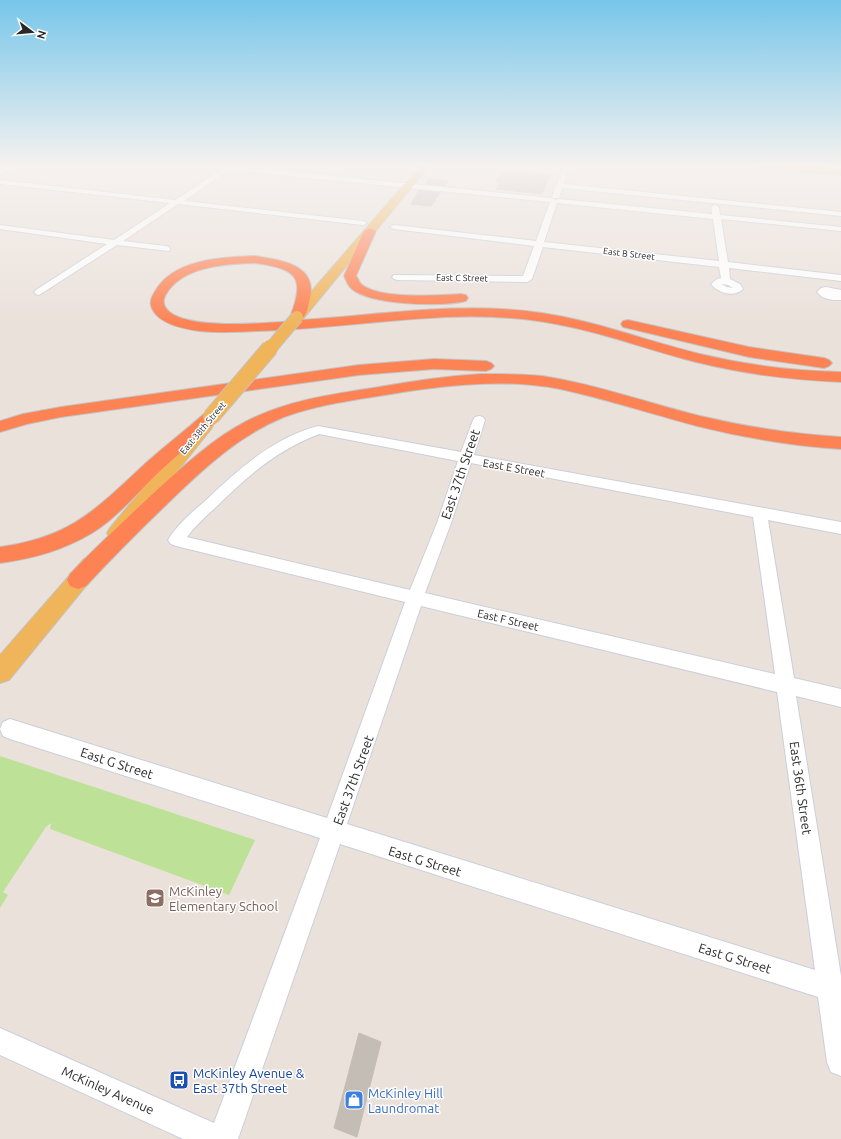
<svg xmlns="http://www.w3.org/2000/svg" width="841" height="1139" font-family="Ubuntu,sans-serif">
<rect width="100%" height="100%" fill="#ebe1db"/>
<!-- green -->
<path fill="#bde297" d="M0,756l255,84 -26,55 -179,-66 1,-6 -5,4 -43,65 5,3 -8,13z"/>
<!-- building -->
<path fill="#c4bdb6" stroke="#c6bdb4" d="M506,170l44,5 -8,19 -46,-5 4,-7h-4l6,-10z
M428,179l20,2 -3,5 -20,-2z
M419,190l21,3 -9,13 -20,-2z
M359,1033l22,9 -24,95 -23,-9z"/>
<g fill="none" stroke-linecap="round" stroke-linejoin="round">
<!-- minor casing -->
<g stroke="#c9cfdb" stroke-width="2">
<path id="minor" d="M9,165h9l-18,9v-5z
M197,165h38v1l316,32 5,2 3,-1 153,15 -1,-7 4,-2 4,2 1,8 121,12v4l-120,-12 7,43 113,13v6l-112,-13 1,11 10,5 3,5c-9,9 -25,4 -32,-5l6,-5 4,-1 -2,-11 -176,-20 -11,32 -5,3 -130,-2 -3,-1 -2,-2 2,-2 129,1 11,-30 -140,-17 -4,-2 4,-2 142,16 14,-39 -320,-32 -46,31 179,20 4,2 -4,2 -185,-21 -55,37 43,5 3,1 1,2 -1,2 -52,-6 -78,50 -3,-1 -2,-2 2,-2 71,-46 -107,-15v-4l114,15 56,-37 -170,-19v-4l175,20 47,-31 -22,-2zM557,203l156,16 6,42 -175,-19zM721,284l7,1 5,3 -6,-1z
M564,165h6l-6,19 277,28v4l-279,-28 -3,10h-6l-1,-2z
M826,287l15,3v10c-10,0 -17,0 -24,-8l4,-4z
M479,416l4,1 2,3 -11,35 367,67v12l-73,-14 26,158 47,11v18l-45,-11 45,280v100l-10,-4 -4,-10 -9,-65 -478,-153 -102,295h-55l-183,-84v-27l214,95 106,-285 -310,-99 -7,-3 -3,-7 3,-7 7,-3 317,99 78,-216 -229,-56 -5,-2 -3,-4c9,-15 23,-27 36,-38 34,-32 68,-64 114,-76l143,26 12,-32 2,-3zM319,434l139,27 -21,62 -27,67 -223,-53c8,-11 18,-20 28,-29 31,-31 62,-58 104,-74zM471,463l282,54 22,157 -350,-81 26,-70zM421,606l356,86 38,278 -468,-146z"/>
</g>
<!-- major casing -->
<g stroke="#c3c3c3" stroke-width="2">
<path id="major" d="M421,165h9l-128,155h-10l-2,-3 2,-3z
M753,165h38l50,4v6l-84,-7z
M205,420l6,1 2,4 -2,4 -87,109 -7,2 -7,-2 -3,-5 3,-5 89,-107z
M91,557l7,2 3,6 -3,6 -89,109 -9,3v-28l84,-96z"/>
</g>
<!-- highway casing -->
<g stroke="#c3c3c3" stroke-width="2">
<path id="highway" d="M370,228l6,3 -20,45c2,2 3,6 5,8 19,16 76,11 100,10l5,1 2,3 -2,3c-24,6 -96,4 -114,-12 -4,-3 -6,-9 -8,-13l20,-45z
M255,256c27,4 65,9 54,46 -1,6 -3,15 -9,18 80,-5 162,-19 242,-7 54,8 105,28 158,41 46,11 93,17 141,18v10c-49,-2 -97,-8 -145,-20 -41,-10 -80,-25 -121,-34 -42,-10 -86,-13 -129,-11 -63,3 -125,12 -188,14 -19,1 -39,2 -59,0 -14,-2 -36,-6 -45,-19 -5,-7 -4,-12 0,-19 18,-34 67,-36 101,-37zM255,263c41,6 51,13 35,54l5,4c-31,2 -94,8 -121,-6 -7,-4 -13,-10 -9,-19 16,-30 60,-32 90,-33z
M628,320l121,27 75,11 5,2 3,3 -3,3 -5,2 -75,-11 -126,-30 -2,-3 2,-3z
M434,359l52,2 5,2 3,3 -3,3 -5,2 -52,-2 -75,6 -298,42 -34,7 -27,8v-11l23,-7 38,-7 298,-42z
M481,374c20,0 40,0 61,2 53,8 106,27 158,40 47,11 93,18 141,21v12c-49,-3 -96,-11 -144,-23 -45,-12 -91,-27 -137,-37 -52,-10 -105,-5 -157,3 -40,7 -81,11 -119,25 -46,19 -81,52 -116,86 -28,27 -56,55 -82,83l-8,3 -8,-3 -3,-6 3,-6c29,-30 59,-58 89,-86 27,-24 54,-49 86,-66 42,-22 89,-28 134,-35 34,-6 68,-11 102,-13z
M211,412l6,1 3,4 -3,4c-19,17 -39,33 -57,50 -22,21 -42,46 -68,62 -28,17 -60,26 -92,30v-16c72,-10 96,-38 147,-85 19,-17 39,-32 58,-49z"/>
</g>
<!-- minor -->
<use href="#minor" fill="#fff" fill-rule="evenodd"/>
<!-- major -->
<use href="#major" fill="#f0b55b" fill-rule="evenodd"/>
<!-- highway -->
<use href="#highway" fill="#fd8254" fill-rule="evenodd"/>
<!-- major-bridge-far1 casing -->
<g stroke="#c3c3c3" stroke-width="14" stroke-linecap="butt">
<path id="major-bridge-far1" d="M270,349l27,-32"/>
</g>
<!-- major-bridge casing -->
<g stroke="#c3c3c3" stroke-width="18" stroke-linecap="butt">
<path id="major-bridge" d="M211,417l59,-69"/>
</g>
<!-- major-bridge-far1 -->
<use href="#major-bridge-far1" stroke="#f0b55b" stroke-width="12"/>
<!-- major-bridge -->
<use href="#major-bridge" stroke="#f0b55b" stroke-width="16"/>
</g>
<!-- sky -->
<linearGradient id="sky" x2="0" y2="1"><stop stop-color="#77c6ea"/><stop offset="0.51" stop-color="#f6f2ef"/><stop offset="1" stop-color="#f6f2ef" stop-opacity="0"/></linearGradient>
<rect width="841" height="325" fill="url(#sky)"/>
<!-- icons -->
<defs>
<g id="school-square" transform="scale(1)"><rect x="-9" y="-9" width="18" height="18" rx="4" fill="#8d6e63" stroke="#fff"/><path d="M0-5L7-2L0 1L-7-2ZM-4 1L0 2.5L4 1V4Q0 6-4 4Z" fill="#fff"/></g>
<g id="bus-square" transform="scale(1)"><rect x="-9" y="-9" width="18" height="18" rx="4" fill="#1a4fb4" stroke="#fff"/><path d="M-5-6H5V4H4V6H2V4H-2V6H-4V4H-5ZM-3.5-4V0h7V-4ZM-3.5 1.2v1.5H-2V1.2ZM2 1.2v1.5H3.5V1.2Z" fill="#fff"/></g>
<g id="shop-square" transform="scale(1)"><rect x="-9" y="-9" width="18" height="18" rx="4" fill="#3f7fe0" stroke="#fff"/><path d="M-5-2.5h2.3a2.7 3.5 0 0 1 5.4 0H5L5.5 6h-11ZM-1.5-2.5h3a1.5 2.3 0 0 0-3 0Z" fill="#fff"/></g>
</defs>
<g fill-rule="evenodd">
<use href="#school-square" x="155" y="898"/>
<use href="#bus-square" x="179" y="1080"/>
<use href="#shop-square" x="354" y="1100"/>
</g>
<g text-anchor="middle" stroke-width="3" stroke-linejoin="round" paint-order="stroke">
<!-- far-street labels -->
<g font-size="9" fill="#292929" stroke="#fff">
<text transform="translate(629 254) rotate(7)" y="3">East B Street</text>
<text transform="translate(462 278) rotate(1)" y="3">East C Street</text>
<text transform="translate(203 428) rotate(-50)" y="3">East 38th Street</text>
</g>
<!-- street labels -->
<g font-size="11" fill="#292929" stroke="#fff">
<text transform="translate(514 468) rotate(10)" y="4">East E Street</text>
<text transform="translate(508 620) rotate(13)" y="4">East F Street</text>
</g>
<!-- near-street labels -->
<g font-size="13" fill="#292929" stroke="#fff">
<text transform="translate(460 474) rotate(-71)" y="5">East 37th Street</text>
<text transform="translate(117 763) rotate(18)" y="5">East G Street</text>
<text transform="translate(353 780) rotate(-70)" y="5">East 37th Street</text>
<text transform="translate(801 788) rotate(82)" y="5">East 36th Street</text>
<text transform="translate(425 861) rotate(17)" y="5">East G Street</text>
<text transform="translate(735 958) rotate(17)" y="5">East G Street</text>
<text transform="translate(108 1090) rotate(24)" y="5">McKinley Avenue</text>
</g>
<!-- near-education labels -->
<g font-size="13" fill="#785e54" stroke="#fff" text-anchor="start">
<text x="169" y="896">McKinley<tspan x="169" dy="15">Elementary School</tspan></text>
</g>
<!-- near-transit labels -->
<g font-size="13" fill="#164399" stroke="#fff" text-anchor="start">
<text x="193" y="1078">McKinley Avenue &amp;<tspan x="193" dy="15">East 37th Street</tspan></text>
</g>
<!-- near-shop labels -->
<g font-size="13" fill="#366cbe" stroke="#fff" text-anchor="start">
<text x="368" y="1098">McKinley Hill<tspan x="368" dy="15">Laundromat</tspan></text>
</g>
</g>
<!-- north arrow -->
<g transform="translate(32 32) rotate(106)" stroke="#ffffff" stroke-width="3" paint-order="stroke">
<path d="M0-3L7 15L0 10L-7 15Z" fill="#292929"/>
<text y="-6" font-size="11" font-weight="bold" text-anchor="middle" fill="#292929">N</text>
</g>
</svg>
